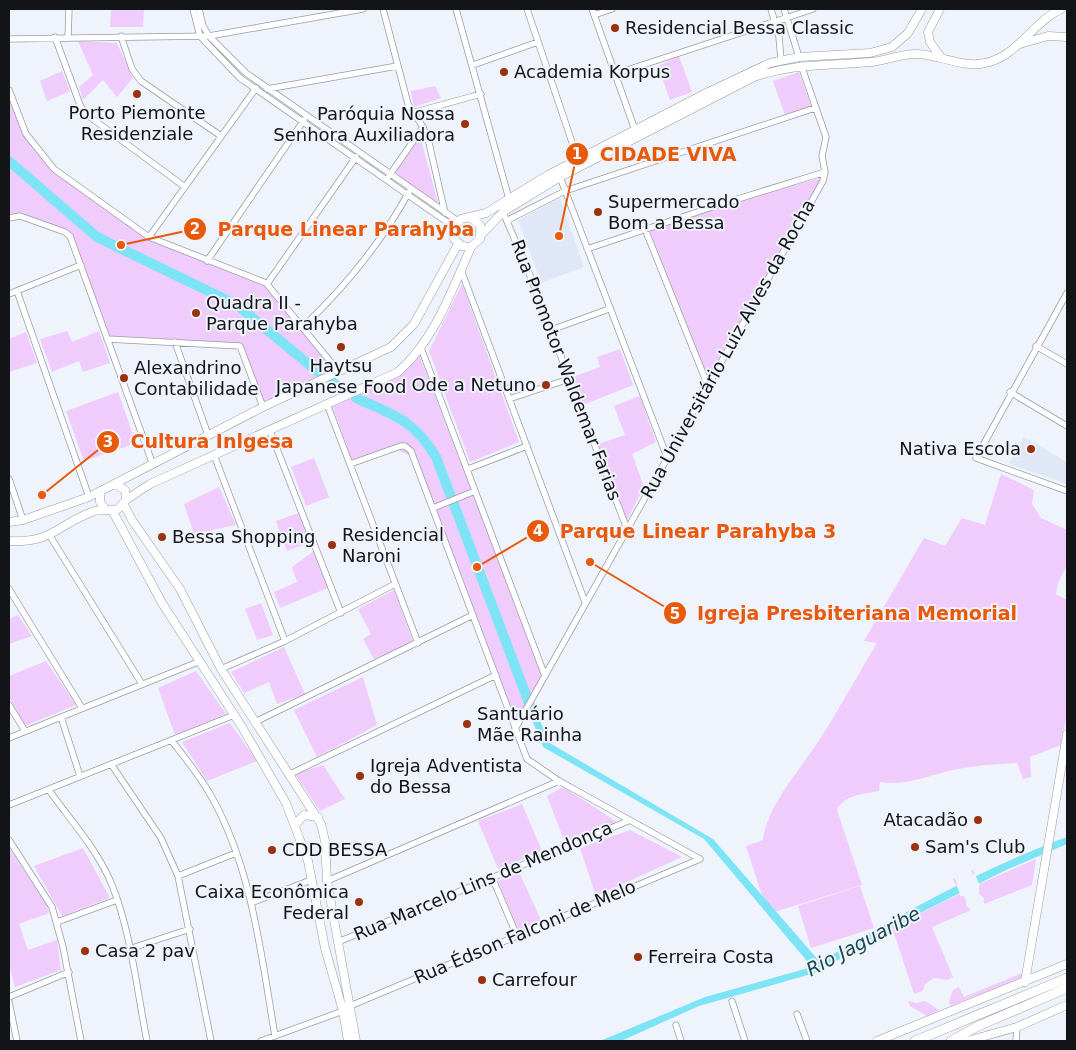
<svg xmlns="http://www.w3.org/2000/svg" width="1076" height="1050" font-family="'DejaVu Sans',sans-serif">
<rect width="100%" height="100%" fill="#eff3fc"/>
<!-- built -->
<path fill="#e0e7f6" d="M560,198l24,69 -43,16 -23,-63z
M1024,437l43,25v22l-58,-20z"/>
<!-- green -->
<path fill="#efccfb" d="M111,9h33l-1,18h-33z
M78,41l39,2 16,35 -16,19 -14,-17 -20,20 -4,-13 14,-12z
M679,56l13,36 -22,8 -12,-34z
M62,71l8,20 -23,10 -7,-20z
M799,72l12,34 -26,9 -12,-34z
M9,85l19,50 25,32 95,69 57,26 61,22 70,88 -72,35 -23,-63 -135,-6 -37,-106 -52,-18 -8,3z
M435,86l6,12 -27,9 -3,-16z
M419,132l20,75 -45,-35z
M824,177l-115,206 -61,-157z
M462,284l57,158 -49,20 -41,-111z
M67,331l5,11 27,-11 11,32 -27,9 -4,-11 -27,11 -12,-33z
M26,332l11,31 -28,9v-33z
M620,349l13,36 -50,20 -10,-28 27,-10 -3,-10z
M418,352l124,322 -28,53 -103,-271 -18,-8 -41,12 -19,-52 -6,-4 67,-30z
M118,392l18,51 -52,18 -18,-50z
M640,396l16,46 -24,12 12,33 -17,33 -29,-76 27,-9 -11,-29z
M314,458l15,39 -23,9 -15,-39z
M1001,474l33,16 -2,14 9,14 26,12v35l-9,18 -2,11 11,6v113l-6,32 -31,12 1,20 -8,2 -6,-16c-24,1 -49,3 -73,9 -21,6 -42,14 -64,10l-1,9c-15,3 -36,4 -42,19l25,75 -94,29 -22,-68 17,-6c4,-35 40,-74 59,-104 19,-30 36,-62 55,-93l-13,-2 60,-103 21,8 17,-28 23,7z
M219,487l17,38 -42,9 -10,-30z
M304,511l10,30 -27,10 -11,-30z
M314,551l16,36 -50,21 -6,-16 23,-10 -5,-15z
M394,590l19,52 -39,17 -11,-20 8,-5 -13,-25z
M261,603l12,32 -16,5 -12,-31z
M18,615l14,21 -23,8v-25z
M284,647l21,47 -28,10 -8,-22 -25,11 -13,-21z
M46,661l30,44 -51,21 -16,-29v-21z
M196,671l30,43 -51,21 -17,-47z
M363,677l14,48 -60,32 -23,-47z
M230,723l27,38 -50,20 -25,-39z
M323,765l22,34 -25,12 -25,-37z
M563,787l54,35 -52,21 -18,-47z
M522,804l20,47 -44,18 -20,-48z
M630,830l52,27 -86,39 -16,-48z
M9,848l38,57 2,8 -30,11 9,26 29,-10 4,30 -46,17 -6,-23z
M83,848l27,50 -48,18 -28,-50z
M1036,859l-4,26 -48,19v-6l-5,-4v-7l-8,-16 2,-1 6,14z
M519,872l22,48 -22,11 -21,-50z
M955,878l7,17 4,4v6l5,5 -39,17 21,50 -6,3 -13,-2 -9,6 -2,7 -9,3 -22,-67 68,-33 -7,-15z
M860,886l14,42 -63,20 -13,-42z
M1022,973v5l-72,28 -1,-5 4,-11 6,-3 5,10z
M908,1001l8,2 9,-2 14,9 -12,6 -17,-10z"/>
<!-- water -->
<path fill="#7de4f6" d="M531,695l17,47 165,97 107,123c79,-47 160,-93 247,-125v7l-61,26 -114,57 -74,45 -119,34 -78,35h-21l105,-44 107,-30 -108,-128 -161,-92 -17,-42z"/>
<!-- pier -->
<path fill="#eff3fc" d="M975,874l5,12 -19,11 -5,-13z"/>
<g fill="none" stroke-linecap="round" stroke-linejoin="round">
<!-- river -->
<path stroke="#7de4f6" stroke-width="10" d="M9,161l88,76 140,68 81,67
M332,382l14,9
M356,398c38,17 58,22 80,59l96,254"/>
<!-- minor casing -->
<g stroke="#989ca4" stroke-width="7">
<path id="minor" d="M193,9l7,27 40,42 214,149
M199,9l4,17 6,10 37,37 212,148
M383,9l25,95 15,23 6,16 16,70
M456,9l53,190
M527,9l51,151
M592,9l43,121
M771,9l8,28 2,23
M784,9l15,48
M594,15l18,-6
M121,36l11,33 9,12 80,55
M55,37l25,68 6,9 99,73
M68,37l1,-28
M9,39l200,-3 154,-27
M473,65l65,-23
M615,74l198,-65
M267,89l130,-23
M9,90l17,44 28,35 95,68 117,46 72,88
M412,113l69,-19
M389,176l34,-49
M560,177l107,280
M503,212l24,56 100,261
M9,218l11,-2 45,16 5,4 83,229
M508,220l57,-29 250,-83
M645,229l63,157
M149,237l107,-149
M587,249l125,-42 113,-35
M207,261l97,-141
M461,270l124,332
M267,284l89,-127
M17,291l72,206
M1067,293l-91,165 91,33
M9,294l72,-29
M303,327c42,-40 78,-84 106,-135
M551,330l58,-21
M107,339l133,7 23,61
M175,342l33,93
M1036,346l31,18
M421,348l124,328
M1010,392l57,34
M509,399l60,-20
M327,404l91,239
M270,431l71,182
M214,455l71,186
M350,464l51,-18h4l6,5 116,308 32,22 141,78
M468,469l59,-23
M9,479l14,41
M433,508l42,-17
M50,536l92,148
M9,589l73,119
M221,669l64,-28 110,-57
M9,705l16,26
M61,717l19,59
M255,722l218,-107
M515,729l308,-548 2,-9 -3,-16 4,-19 -25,-72
M9,738l189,-76
M172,741c13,17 27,34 38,53 42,73 51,160 65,242
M111,764l50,74 17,38 33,165
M288,775l208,-100
M49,790c21,30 49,60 63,95 19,47 25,106 35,156
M9,805l225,-90
M9,840l43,67 11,40 18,94
M178,876l58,-23
M492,877l25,59
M327,881l232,-100
M251,903l60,-23
M57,922l60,-22
M338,942l290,-121
M129,949l61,-20
M9,997l60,-25
M732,1001l13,40
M9,1002l8,39
M350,1006l350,-147
M797,1014l10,27
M676,1025l5,16
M261,1041l82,-30
M1016,1041l1,-14"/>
</g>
<!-- major casing -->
<g stroke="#989ca4" stroke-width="9">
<path id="major" d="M940,9l-12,23 2,10 10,14
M1020,44l28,-8 19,1
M481,235l22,-23 57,-35 194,-100c40,-14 74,-11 116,-15 16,-1 31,-9 48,-8 22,1 45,14 67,9 32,-6 48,-41 76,-54
M471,247l-9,-1 -8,-7v-12l7,-8 25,-6 62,-38 158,-82 64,-30 29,-6 71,-4 22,-6 16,-14 14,-24
M115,484l10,6 1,10
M100,491v11l5,7
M124,505l8,15 48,69 41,80 100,155 4,17 2,40 29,160
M112,510l50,93 80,124 44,76 22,58 17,87 18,63 5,30
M9,522l14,-2 66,-23 174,-90 128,-60 23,-23 44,-80
M9,541c44,2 48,-16 83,-29 9,-4 18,0 26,-3l8,-9 24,-16 248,-112c36,-31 54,-82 73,-125l9,-8v-14l-9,-7
M295,825l9,-10 14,2
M1025,982l42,-248
M877,1041l190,-77
M967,1041l50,-14 50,-22"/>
</g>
<!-- highway casing -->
<g stroke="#989ca4" stroke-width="10">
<path id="highway" d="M915,1041l152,-63
M951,1041l27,-15 89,-38"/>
</g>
<!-- minor -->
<use href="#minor" stroke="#fff" stroke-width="5.5"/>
<!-- major -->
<use href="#major" stroke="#fff" stroke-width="8"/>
<!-- highway -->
<use href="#highway" stroke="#fff" stroke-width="9"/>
</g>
<!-- markers -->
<g fill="#99320e" stroke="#eff3fc" stroke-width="2">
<circle cx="615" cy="28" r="5"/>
<circle cx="504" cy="72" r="5"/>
<circle cx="137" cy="94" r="5"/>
<circle cx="465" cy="124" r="5"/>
<circle cx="598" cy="212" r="5"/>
<circle cx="196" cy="313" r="5"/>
<circle cx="341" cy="347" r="5"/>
<circle cx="124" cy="378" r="5"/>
<circle cx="546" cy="385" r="5"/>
<circle cx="1031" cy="449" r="5"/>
<circle cx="162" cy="537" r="5"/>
<circle cx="332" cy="545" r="5"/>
<circle cx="467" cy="724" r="5"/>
<circle cx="360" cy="776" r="5"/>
<circle cx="978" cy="820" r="5"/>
<circle cx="915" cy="847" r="5"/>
<circle cx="272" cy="850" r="5"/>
<circle cx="359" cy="902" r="5"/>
<circle cx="85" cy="951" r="5"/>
<circle cx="638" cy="957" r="5"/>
<circle cx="482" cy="980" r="5"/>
</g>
<g text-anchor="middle" stroke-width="4" stroke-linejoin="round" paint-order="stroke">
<!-- poi labels -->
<g font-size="18" fill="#131417" stroke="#eff3fc" text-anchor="start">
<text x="625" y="34">Residencial Bessa Classic</text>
<text x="514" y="78">Academia Korpus</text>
<text x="137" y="119" text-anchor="middle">Porto Piemonte<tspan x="137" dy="21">Residenziale</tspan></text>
<text x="455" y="120" text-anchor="end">Paróquia Nossa<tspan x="455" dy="21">Senhora Auxiliadora</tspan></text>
<text x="608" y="208">Supermercado<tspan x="608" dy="21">Bom a Bessa</tspan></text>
<text x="206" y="309">Quadra II -<tspan x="206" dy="21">Parque Parahyba</tspan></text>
<text x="341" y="372" text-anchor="middle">Haytsu<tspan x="341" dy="21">Japanese Food</tspan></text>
<text x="134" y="374">Alexandrino<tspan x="134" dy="21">Contabilidade</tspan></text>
<text x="536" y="391" text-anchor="end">Ode a Netuno</text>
<text x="1021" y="455" text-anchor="end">Nativa Escola</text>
<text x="342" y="541">Residencial<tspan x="342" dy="21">Naroni</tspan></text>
<text x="172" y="543">Bessa Shopping</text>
<text x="477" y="720">Santuário<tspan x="477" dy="21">Mãe Rainha</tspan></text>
<text x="370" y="772">Igreja Adventista<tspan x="370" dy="21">do Bessa</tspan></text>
<text x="968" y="826" text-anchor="end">Atacadão</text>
<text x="925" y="853">Sam's Club</text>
<text x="282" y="856">CDD BESSA</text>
<text x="349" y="898" text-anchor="end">Caixa Econômica<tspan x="349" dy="21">Federal</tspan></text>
<text x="95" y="957">Casa 2 pav</text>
<text x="648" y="963">Ferreira Costa</text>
<text x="492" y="986">Carrefour</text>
</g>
<!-- street labels -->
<g font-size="18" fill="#131417" stroke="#eff3fc">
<text transform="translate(728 349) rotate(-61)" y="6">Rua Universitário Luiz Alves da Rocha</text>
<text transform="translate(566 370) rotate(69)" y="6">Rua Promotor Waldemar Farias</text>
<text transform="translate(483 881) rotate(-23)" y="6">Rua Marcelo Lins de Mendonça</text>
<text transform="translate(525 932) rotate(-23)" y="6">Rua Édson Falconi de Melo</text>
</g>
<!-- water labels -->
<g font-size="19" font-style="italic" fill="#17464d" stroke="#eff3fc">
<text transform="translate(863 941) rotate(-28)" y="7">Rio Jaguaribe</text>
</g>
</g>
<!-- callouts -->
<path fill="none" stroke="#e8590c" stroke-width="2" d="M559 236L577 154M121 245L195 229M42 495L108 442M477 567L538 531M590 562L675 613"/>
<g fill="#e8590c" stroke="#eff3fc" stroke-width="2">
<circle cx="559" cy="236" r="5"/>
<circle cx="121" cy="245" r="5"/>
<circle cx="42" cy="495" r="5"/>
<circle cx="477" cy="567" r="5"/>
<circle cx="590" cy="562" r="5"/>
<circle cx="577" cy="154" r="12"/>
<circle cx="195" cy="229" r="12"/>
<circle cx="108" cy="442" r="12"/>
<circle cx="538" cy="531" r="12"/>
<circle cx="675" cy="613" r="12"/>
</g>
<g font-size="15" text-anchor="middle" font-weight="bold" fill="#fff">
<text x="577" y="159">1</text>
<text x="195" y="234">2</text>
<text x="108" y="447">3</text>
<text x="538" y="536">4</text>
<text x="675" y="619">5</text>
</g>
<g font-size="19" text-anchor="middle" font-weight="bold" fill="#e8590c" stroke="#eff3fc" stroke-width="4" stroke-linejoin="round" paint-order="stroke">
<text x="668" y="161">CIDADE VIVA</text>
<text x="346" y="236">Parque Linear Parahyba</text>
<text x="212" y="448">Cultura Inlgesa</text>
<text x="698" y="538">Parque Linear Parahyba 3</text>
<text x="857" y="620">Igreja Presbiteriana Memorial</text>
</g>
<!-- border -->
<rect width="1076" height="1050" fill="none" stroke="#131417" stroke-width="20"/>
</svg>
